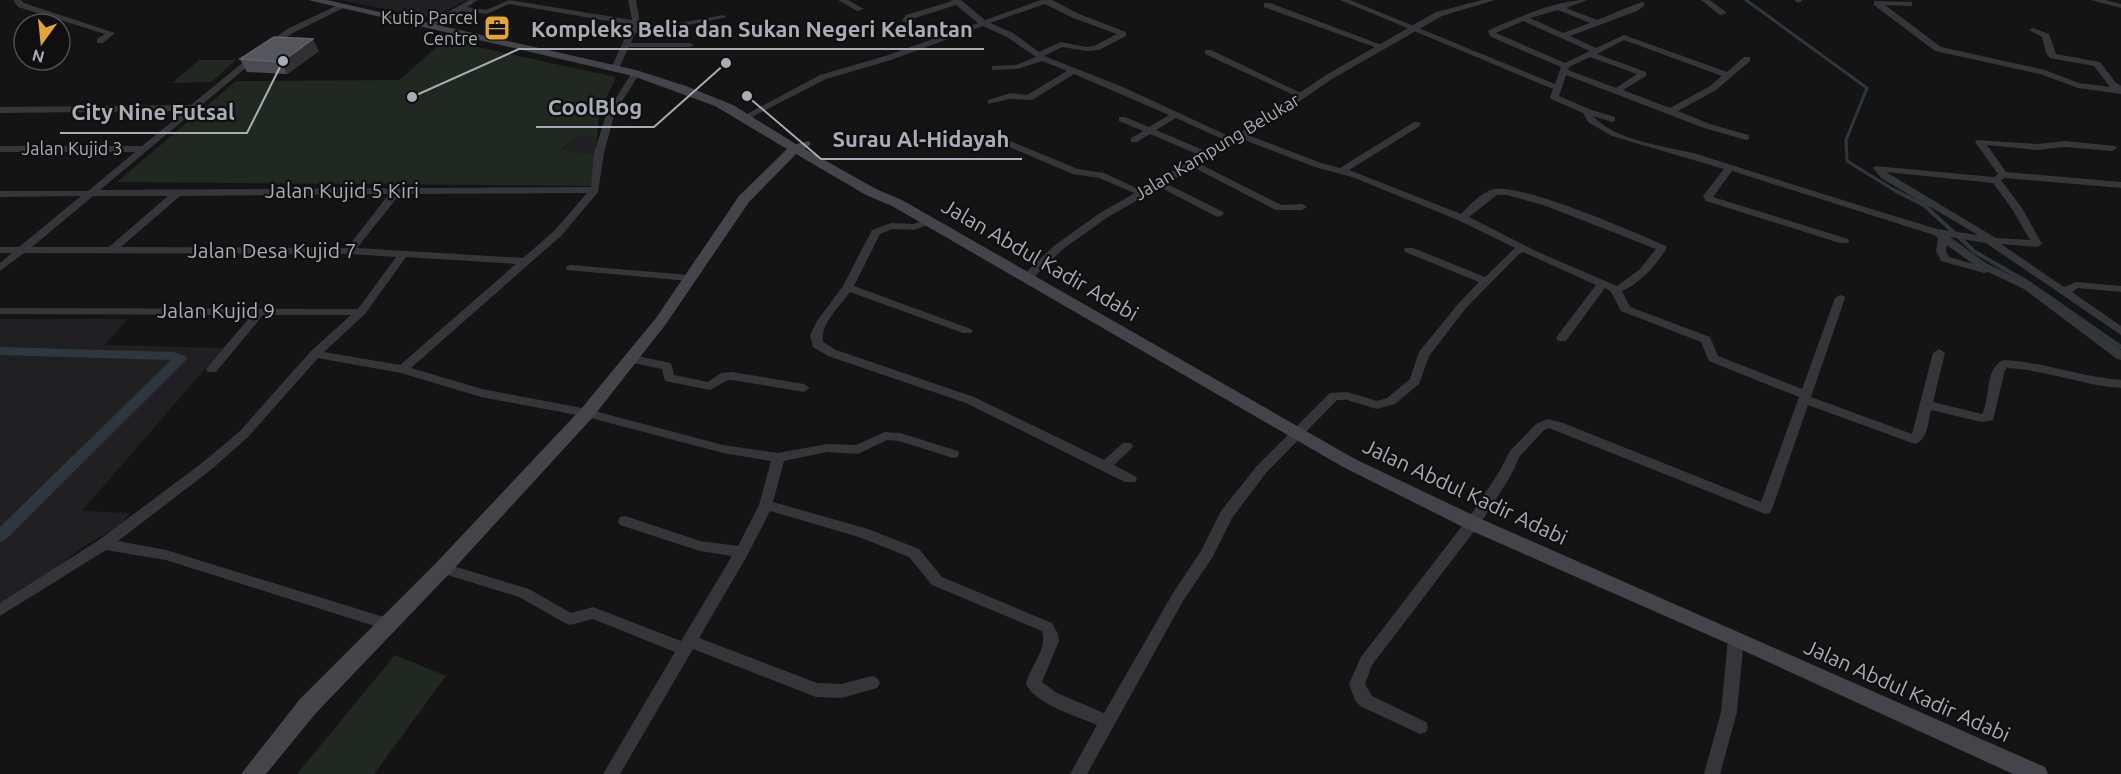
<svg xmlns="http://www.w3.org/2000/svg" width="2121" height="774" font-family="Ubuntu,sans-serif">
<rect width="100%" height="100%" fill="#141415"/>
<!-- built -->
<path fill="#202022" d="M340,0h126l-35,18z
M579,136l18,2 -2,17 -34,-4z
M0,319h128l-24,26 119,3 -141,163 48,2 -11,13 -36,21 -25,20 -51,34 -7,1z"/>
<!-- green -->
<path fill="#202821" d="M445,40l171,37 -17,36 -2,25 -18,-2 -18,14 34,5 -3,31 -475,-4 119,-101 163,-1z
M199,60h37l-25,22 -39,1z
M395,655l51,21 -72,98h-77z"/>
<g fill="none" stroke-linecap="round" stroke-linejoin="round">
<!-- stream-far1 -->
<path stroke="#2e373d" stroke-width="3" d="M1746,0l121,88 -21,52 1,21 52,32"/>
<!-- stream -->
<path stroke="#2e373d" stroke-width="4" d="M1896,191l28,14 51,47 54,31 92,64"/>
<!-- canal -->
<path fill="#2e373d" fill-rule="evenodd" d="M0,347l173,5 12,4 2,3 -182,181 -5,2v-15l171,-167 -171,-5z"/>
<!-- minor -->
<path fill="#35363a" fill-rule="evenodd" d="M13,0h8l3,3 91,30 -12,10h-6v-4l8,-5 -87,-27z
M469,0h9l-11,7 19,3 23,-10 123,20 -4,-20h8l4,23 -3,5 22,-1 64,-12 4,2 -68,14 -24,2 -4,10h59l4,2 -4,2h-61l-10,21 -4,2 -4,-2 20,-43 -122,-21 -22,10 -26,-3 -30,17 -7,-2z
M838,0h10l16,9 -7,2z
M951,0h10l24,20 56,-20h11l27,14 47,18v4l-27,14 -12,1 -25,-4 -18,9 79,31 114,53 -2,2h-6l-53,-24 -20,12 54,23v4h-6l-54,-23 -13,8h-6v-4l12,-7 -24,-10v-4h6l24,10 20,-12 -95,-41 -42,26 -22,-1 -22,5v-4l22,-7 17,2 40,-24 -25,-10 -25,8 -25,1v-4l24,-1 20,-8 -29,-20 -24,-11 -92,34 -65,19 -74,38 -7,-2 75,-40 65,-19 93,-33 -22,-18 -44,14 -3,4 -7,-2 4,-6 46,-14zM1045,4l28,14 44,16 -23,12 -7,1 -26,-5 -22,10 -26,-19 -23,-10z
M1340,0h10l205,84 6,-17 -70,-30 -3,-5 1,-2c29,-12 66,-30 98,-30l-21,8 31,12c9,-3 41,-18 47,-18v4l-7,5 -67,25 26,12 28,-13 103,37 17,-15h6v4l-34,29 -38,21 32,13 39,11v4l-3,1 -42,-12 -138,-53 -7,21 30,13 26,8v4l-3,1 -19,-6c23,26 75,30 107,39 79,25 158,50 237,74l41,6 -97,-57 -8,-10 2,-2 119,11 4,-3 -23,-32 2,-2 60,4 28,-3 50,5 2,2 -5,3 -47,-4 -28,3 -50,-5 19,27 115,10v6l-116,-10 -4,2 21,28 20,36 -5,3 -36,-3 63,43 12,-5 45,4v6l-43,-4 -6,4 49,34v9l-135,-92 -36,-6 36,26 46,22 89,65v10l-4,-1 -93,-70 -36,-17 -4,1 -43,-12 -5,-10 2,-13 -4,-3 -202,-64 -19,26 135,42 1,2 -1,2h-8l-134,-42 -3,-5 21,-27 -112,-33 -24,-14 -5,-9 -32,-14 -1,-2 3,-8zM1558,10l32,13 -27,10 -33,-15zM1523,21l67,30 -25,12 -69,-30zM1624,40l98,36 -12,10 -40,22 -47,-18 23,-14v-4l-49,-18zM1590,57l47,17 -21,14 -48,-18 1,-3zM1886,172l107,11 19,26 18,31 -34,-2zM1947,245l26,19 -24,-7 -3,-6z
M1701,0h9l17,13 -7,2z
M1794,0h8v1l-4,2z
M2091,0h14l16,4v4z
M1874,1l38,1v4h-3l-24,-1 56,42 104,23 34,13 31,4 -16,-21 -44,-8 -4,-5 -4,-16 -13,-7 4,-2 16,6 7,20 44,8 16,21 5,3v8l-43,-6 -38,-14 -105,-23 -61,-46z
M1264,3h6l117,44 -7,2 -116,-42z
M338,5l7,2 -52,26 -22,15 -7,-2 23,-17z
M1205,50h6l96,46 -7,2 -95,-44z
M252,55l7,2 -159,133 491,-3 3,-34 13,-41 26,-41h6l1,2 -25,39 -11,41 -6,39 -36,43 -151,133 71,21 105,20 136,36 55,8 49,-9 29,1 29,-13 15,1 58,18 1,3 -1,3 -5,1 -54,-17 -12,-1 -29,14 -31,-2 -43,9 -11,41 95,27 51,20 23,28 110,46 6,11 1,7 -17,41 15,11 47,20 69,-120 28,-42 20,-40 35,-44 74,-74 17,-1 30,9 10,-3 23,-19 9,-27 39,-48 21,-22 -74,-30 -1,-2 1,-2h8l72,29 30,-29 -57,-28 -106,-43 -37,-10 -76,-29v-4h6l76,29 19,5 74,-46h6v4l-71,44 112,44c9,-9 20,-22 33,-25 30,-5 140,43 172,57l1,2c-12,18 -25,34 -45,43l8,16 80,30 8,19 84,33 33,-91 5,-3 4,1 1,2 -34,99 101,37 21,-81 6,-4 6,4 -12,49 49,12c9,-15 2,-47 22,-54 40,2 77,17 117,20v8c-39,-3 -75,-18 -114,-20l-2,2 -12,50 -11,2 -51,-12c-3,12 -3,29 -16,34l-107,-39 -36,104 -2,4 -5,1 -216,-86 -5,2 -24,26 -10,21 -28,44 -110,144 -7,19 7,12 54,26 2,5 -2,5 -6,2 -60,-28 -5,-6 -6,-16 12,-27 111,-144 27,-41 11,-21 26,-27 12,-5 15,4 198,79 38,-105 -90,-36 -8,-19 -80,-31 -10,-19 -6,-4 -39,53h-8l-2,-3 2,-3 38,-50 -73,-33 -5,3 -52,53 -37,48 -10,28 -24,20 -18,5 -30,-9h-10l-71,73 -34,45 -20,40 -29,43 -96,173h-17l27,-49c-20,-9 -61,-20 -71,-41 4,-18 22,-34 16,-53l-110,-46 -23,-28 -50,-20 -89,-26 -23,45 -48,82 118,45 24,1 31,-8 5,2 3,5 -3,5 -36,10 -25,-1 -123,-48 -73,125h-17l72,-122 -82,-33 -23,6 -5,-2 -46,-26 -81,-25 -2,-4 2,-4 5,-1 86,26 42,24 22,-6 88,34 51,-85 -32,-5 -80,-26 -2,-4 2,-4 5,-1 75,25 38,5 21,-41 12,-44 -48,-8 -136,-36 -106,-20 -80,-24 -83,-15 -70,79 -36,32 -94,72 48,9 221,68 5,2 2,4 -2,4 -5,2 -221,-70 -60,-10 -106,66v-13l99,-63 103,-77 38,-32 71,-80 40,-36h-88l-47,57h-8l-2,-3 2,-3 44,-51 -252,-1v-6l358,1 38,-52 -46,-3 -326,-1 -24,18v-8l12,-10h-12v-6h19l62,-51 -81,1v-6h88l47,-39h-135v-6h142l43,-35 -185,2v-6l191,-2zM587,193l-33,38 -31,27 -166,-10 43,-54zM389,194l-42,54 -226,-1 59,-51zM1497,195h10l39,11 110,43 -17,21 -22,16 -79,-34 -69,-35zM93,196h75l-59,51h-77zM406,257l110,7 -116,101 -76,-13 41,-38z
M1010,141l68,28 26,4 43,20 -2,2h-6l-40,-17 -26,-4 -66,-28 -2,-2z
M1192,160l89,45 21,-1 5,3 -5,3h-26l-87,-45 -2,-2z
M1159,180l64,32 1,2 -5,3 -4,-1 -59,-31 -2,-2z
M929,218l4,1v4l-19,7 -22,-1 -12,5 -26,52 117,43 2,2 -2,2h-8l-113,-41c-10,14 -30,32 -27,50l13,8 138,47 130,63 19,-17h8l2,3 -2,3 -17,16 21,11 2,3 -2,3h-10l-159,-79 -138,-47 -15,-9 -3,-12 7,-14 26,-35 29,-56 19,-7 22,1z
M571,265l118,10 5,3 -5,3 -122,-11 -1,-2 1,-2z
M632,355l39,8 3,12 34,7 13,-9 11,-1 72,12 6,4 -6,4 -72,-12h-4l-18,10 -45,-9 -3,-12 -34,-7 -2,-3z
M1736,632l5,2 3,4 -7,74 -17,62h-16l17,-62 7,-74 3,-4z"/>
<!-- tertiary -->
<path fill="#35363a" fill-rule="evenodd" d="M1482,0h13l-53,16 -110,63 -86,59 -138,79 -45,32 -32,31 -4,1 -6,-4 34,-32 45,-32 138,-79 88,-59 110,-63z"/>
<!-- secondary -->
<path fill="#43454a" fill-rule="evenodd" d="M308,0h19l309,70 50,16 47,19 63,39 13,-3 2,3 -6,5 71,40 26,11 453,259 124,59 566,249 3,7h-35l-284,-130 -264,-116 -122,-61 -451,-261 -26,-11 -70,-41 -47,48 -83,122 -73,93 -143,156 -134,140 -50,61h-25l59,-75 136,-136 145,-154 75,-91 83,-122 48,-47 -72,-43 -82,-30z"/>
</g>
<!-- wall -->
<path fill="#4a4b50" d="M319,51l-32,23 -40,-2 -7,-13z"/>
<!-- shaded-wall -->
<path fill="#303134" d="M313,39l6,12 -32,23 -6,-12z"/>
<!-- building -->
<path fill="#54565b" stroke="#616369" stroke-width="1.5" d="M274,37l39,2 -32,23 -41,-3z"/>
<!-- icons -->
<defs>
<g id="office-square" transform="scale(1.35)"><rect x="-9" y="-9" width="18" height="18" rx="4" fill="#e3a43e" stroke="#0f0f10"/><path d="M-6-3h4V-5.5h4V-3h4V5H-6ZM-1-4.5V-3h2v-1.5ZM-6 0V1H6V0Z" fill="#111"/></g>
</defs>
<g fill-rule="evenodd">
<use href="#office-square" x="497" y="28"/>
</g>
<g text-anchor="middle" stroke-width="4.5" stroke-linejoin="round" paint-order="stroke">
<!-- far-poi labels -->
<g font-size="18" fill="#a7acb5" stroke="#0f0f10" text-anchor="end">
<text x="478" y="24">Kutip Parcel<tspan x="478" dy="21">Centre</tspan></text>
</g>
<!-- far-street labels -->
<g font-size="18" fill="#a7acb5" stroke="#0f0f10">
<text transform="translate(1217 147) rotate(-31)" y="6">Jalan Kampung Belukar</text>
<text x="72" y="155">Jalan Kujid 3</text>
</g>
<!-- street labels -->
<g font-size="21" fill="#a7acb5" stroke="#0f0f10">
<text x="342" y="198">Jalan Kujid 5 Kiri</text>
<text x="272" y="258">Jalan Desa Kujid 7</text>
<text transform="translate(1040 260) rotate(30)" y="7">Jalan Abdul Kadir Adabi</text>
<text x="216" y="318">Jalan Kujid 9</text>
<text transform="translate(1465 492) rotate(25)" y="7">Jalan Abdul Kadir Adabi</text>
<text transform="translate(1907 691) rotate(24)" y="7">Jalan Abdul Kadir Adabi</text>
</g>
</g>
<!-- callouts -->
<path fill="none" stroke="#a7acb5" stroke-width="2" d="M412 97L519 49H984M726 63L654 127H536M283 61L247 133H60M747 96L821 159H1022"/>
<g fill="#a7acb5" stroke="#0f0f10" stroke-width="2">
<circle cx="412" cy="97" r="6"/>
<circle cx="726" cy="63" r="6"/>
<circle cx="283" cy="61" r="6"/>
<circle cx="747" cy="96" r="6"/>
</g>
<g font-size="22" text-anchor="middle" font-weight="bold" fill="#a7acb5" stroke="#0f0f10" stroke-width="4.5" stroke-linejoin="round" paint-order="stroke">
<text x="752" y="37">Kompleks Belia dan Sukan Negeri Kelantan</text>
<text x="595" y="115">CoolBlog</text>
<text x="153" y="120">City Nine Futsal</text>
<text x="921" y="147">Surau Al-Hidayah</text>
</g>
<!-- north arrow -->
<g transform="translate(42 42) rotate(195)"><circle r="28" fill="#0f0f10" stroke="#4c4e52" stroke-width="1.5"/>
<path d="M0-4.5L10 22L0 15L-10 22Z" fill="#e3a43e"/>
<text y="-9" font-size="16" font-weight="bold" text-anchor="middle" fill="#a7acb5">N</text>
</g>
</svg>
